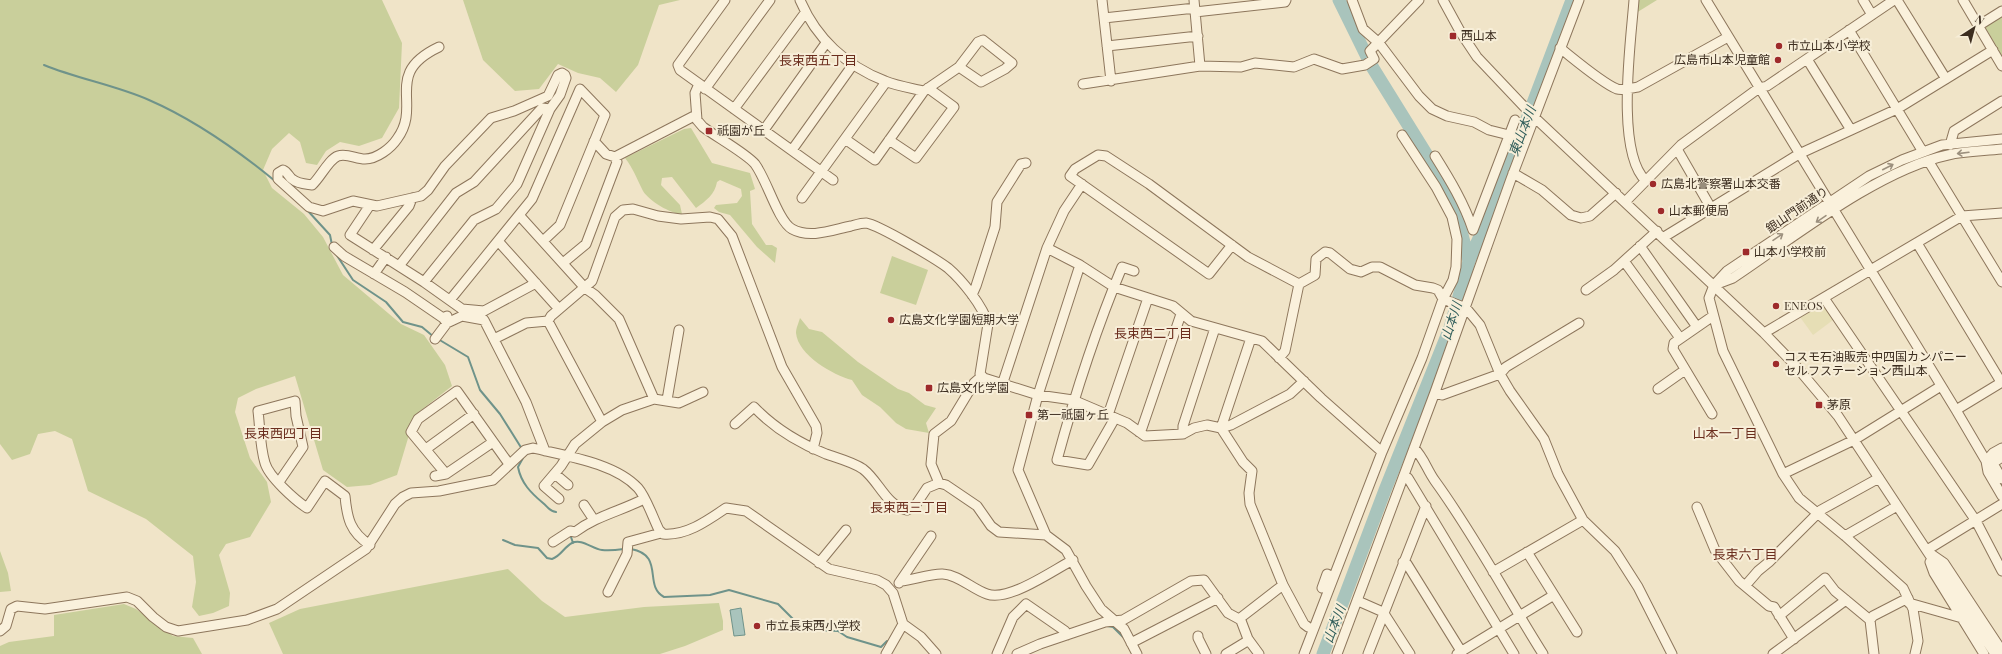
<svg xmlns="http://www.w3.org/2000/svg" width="2002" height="654" font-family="'Playfair Display','Noto Sans JP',serif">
<rect width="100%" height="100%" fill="#f0e4c8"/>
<!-- farmland -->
<path fill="#e6deb5" d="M1821,303l3,1 9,16 -20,15 -13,-18z"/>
<!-- green -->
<path fill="#c9cf9b" d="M0,0h382l20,43 -3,65 -17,30 -23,8 -19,-4 -14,9 -9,14 -11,-2 -6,-21 -11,-9 -17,16 -9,21 9,18 32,26 19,23 20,38 58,49 23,11 21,30 7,21 -37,29 -18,60 -27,10 -23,2 -24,-17 -28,-94 -39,13 -18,9 -3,14 15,46 17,24 4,20 -21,35 -24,7 -7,11 11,38 -1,13 -16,7 -14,3 -7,-9 4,-25 -3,-26 -47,-37 -58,-28 -16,-52 -17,-8 -17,3 -8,20 -18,6 -12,-16z
M463,0h217l-21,5 -21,60 -22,27 -16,-14 -22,-5 -20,-9 -19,25 -24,2 -32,-31z
M1637,0h20l-21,13z
M2002,12v44l-18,-31z
M691,128l21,35 38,10 5,16 -5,2 2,33 14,21h6l5,3 -2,15 -18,-16 -27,-32 -11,-3 -5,-4 2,-3 21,-2 5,-7 -1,-7 -21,-9 -3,2c-2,12 -11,19 -21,26l-24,-31 -10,1 -1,7 19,20 2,9c-11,0 -33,-13 -39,-23 -6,-12 -10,-23 -18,-33l59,-29z
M892,256l36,14 -12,35 -36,-12z
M800,318l9,11 13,3 36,30 40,27 11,4 16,12 11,3 -10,15 3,10 -23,-4 -10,-6 -16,-16 -18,-12 -10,-15c-19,-5 -54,-25 -56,-47 0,-5 3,-11 4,-15z
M0,551l8,22 3,18 -11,1z
M508,569l34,32 23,16 79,-10 75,-4 4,18v9l-38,16 -25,8h-377l-14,-31 31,-14z
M124,604l12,5 37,27 20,2 9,16h-202v-8l9,-4 45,-6v-21z"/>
<!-- water -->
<path fill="#a9c4bc" stroke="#6f938a" d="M741,608l4,27 -11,1 -4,-26z"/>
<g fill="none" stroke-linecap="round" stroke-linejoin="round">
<!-- stream -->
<path stroke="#6f938a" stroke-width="2" d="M44,65c34,14 71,20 105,35 46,20 87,49 126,81
M308,211l22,24 2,10
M334,251l19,29 33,22 17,20 19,5 12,10
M438,339l30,18 12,33 20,24 22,35
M523,458l-5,9c3,16 13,26 25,36 5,4 6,8 13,9
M1999,482l3,5
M570,534l3,9
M503,540l12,5 23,3 9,10 5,1c9,-3 12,-12 20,-16 10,-5 20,6 30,7 7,1 15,0 22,-1
M631,549c34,6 12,37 33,48l46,-2 19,-5 49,14 18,18 7,4 11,4 24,1 9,6 34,10 6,-6
M1107,626l6,1 11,11"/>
<!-- river -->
<path stroke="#a9c4bc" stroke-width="13" d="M1339,0l32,65 80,129 18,67
M1323,654l62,-164 65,-162 19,-67 30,-68 73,-193"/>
<!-- minor casing -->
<g stroke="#8d765c" stroke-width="11">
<path id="minor" d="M725,0l-47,65 2,5 153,110
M800,0c16,38 46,66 85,81 12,5 26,7 39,10l35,-24 19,-25 5,-2 29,23 -7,6 -24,13 -22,-15
M1102,0l9,81
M1194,0l6,66
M1352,0l11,29 16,14 40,53 13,13 15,7 27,6 15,8 16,4 6,3 16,-1
M1443,0l18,33 16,24 55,58 232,218 31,32 43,51 157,238
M1634,0c-3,41 -19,152 12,181
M1706,0l250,410 30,51 2,11 14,24
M1863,0l9,15
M1897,0l49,79
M1963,0l39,66
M1195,12l90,-10 1,-2
M1104,18l91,-10
M1978,26l24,-15
M1849,30l74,122
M1107,46l91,-10
M1560,48c14,11 42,35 57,41 6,2 15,-1 21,-2l90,-50
M1807,59l44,71
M699,84l-4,9 2,27 6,7c12,9 44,27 52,37 12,16 23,57 37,65 18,10 40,1 59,-3 4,-1 10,-3 15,-3 13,2 70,36 82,45 14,12 35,38 40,56l-8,50 4,4 54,17 35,5 54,23 18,13 38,-2 11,-6 13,-3 14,3 10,-3 59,-31 14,-13
M1083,84l117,-18 41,1 14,-4 39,4 20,-8 28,10 23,-4 9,-6 -4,-8 49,-51
M705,89l65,-89
M734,109l71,-96
M764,130l62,-87
M845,139l30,21 49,-69
M889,140l27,18 38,-51 -26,-19
M594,141l12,13 9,3 81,-42
M1950,145l4,-14 48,-30
M1677,149l34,59
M792,150l60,-84
M1435,156c15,24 29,47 38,74l42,-110
M1929,162l73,120
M1513,173l29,17 29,25 10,3 9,-2 26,-23
M802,198l84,-116
M1626,201l55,-56 78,-57 8,-2 127,-86
M370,205l-20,30 74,47 38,27 22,2 52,-28
M519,215l66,73 10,7 24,24 35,80
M1664,237l135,-83 98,-45 96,-59
M498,241l61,68
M1917,243l84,139
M1232,245l-23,29 -139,-98 5,-7 23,-14 8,1 43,28 99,73 51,27
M1640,246l57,81
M334,247l10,9 61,36 38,26 4,-2
M1047,248l33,17 34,22 59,19 18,15 71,20 59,57 61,54
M373,250l36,-44 3,-8
M1624,261l56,77
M563,263l23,-19 31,-82 -2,-5
M1080,265l-42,130 -20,75 28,65 20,15 20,36 15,23 23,20 13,25
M399,266l57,-73 18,-11 68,-74 8,1
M374,274l12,-17
M424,282l50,-62 22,-11 21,-25 33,-75 10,-14 6,-17 -1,-3 -3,-2 -4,2 -10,21 -34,15 -23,7 -46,48 -17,24 -7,6 -44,10 -24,-5 -30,10 -14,-4 -31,-28v-6l5,-3c5,2 5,6 9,9 6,5 13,5 20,6 8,-7 17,-26 26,-29 9,-3 18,3 27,3 12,0 26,-11 32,-20 26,-35 -15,-65 42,-92
M1717,284l16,-6c60,-40 145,-108 215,-123 17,-4 36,-4 54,-6
M1586,290l28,-20 43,-39
M972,295l4,-9 19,-59 2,-25 24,-38 5,-1
M1824,298l152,223 26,50
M450,300l82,-101 48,-110 25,26 -45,110 -17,16
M443,318l4,5 15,-7 22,4 42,82 19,49
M1764,333l198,-117 40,-3
M1251,338l-30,90 22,34 9,9 -3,22 1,11 33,81 21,39 4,3
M435,339l12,-16
M494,339l32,-16 22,-2
M1279,358l6,-7 14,-67 16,-9 1,-16 9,-7 5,1 20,16 11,3 11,-5h8l35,18 18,3 5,2 5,9 23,9 14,17 20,49 10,17 34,48 14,35 25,46 32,31 23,36 34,67
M1002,385l45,-137 17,-37 18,-27
M1658,389l27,-19
M1435,392l7,3 58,-21 6,-7 73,-44
M667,400l12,-70
M1956,410l46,-28
M1712,414l-39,-65 1,-6 39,-27
M1108,415l40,-117
M1115,418l-27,47 -31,-5c18,-66 39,-131 65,-193l12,4
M602,422l-54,-101 3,-5 41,-35 23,-64 8,-7 10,-1 25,7 23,3 29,-2 8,2 14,17 50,131 34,59 1,7 -4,16
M735,424l19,-17c20,21 45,36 72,47 11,4 27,8 37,15 16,12 23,37 44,41l8,-4 12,-18 12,-5 7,2 31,21 14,20 8,6 47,3
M1139,432l3,-4 39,-114
M1183,434v-8l32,-98
M1414,448c10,10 13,22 21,33 40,55 72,116 108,173
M426,449l48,-35
M1986,461l9,6 7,12
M1986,461l7,-8 9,-5
M1986,461h10l6,-4
M446,474l-35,-42 7,-13 39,-28 52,73
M555,474l13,11
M1783,474l71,-34 87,-54
M435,476l11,-2 47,-32
M1404,476l4,2 106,176
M279,482l24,-35 -7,-31 -1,-15 -37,10c2,16 2,36 7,52 4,14 30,37 42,45l18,-27 20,15c2,22 5,36 25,49
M939,483l-8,-19 3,-30 17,-13 23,-38 8,-7
M559,499l-15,-13 17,-20 14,-22 27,-22 20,-12 32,-11 25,4 24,-11
M584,505l10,15
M1697,507l18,43 24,31 30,25 5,1 20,32
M1845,536l52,-30
M553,542l17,-11 5,1c21,-16 46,-21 69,-33
M1927,550l75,-46
M1527,552l50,80
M1931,554l13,9 58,88
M1403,562l4,2 54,87
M1930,562l4,11 50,81
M819,563l27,-33
M1493,572l90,-52
M901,581c11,-1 32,-8 42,-7 16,1 29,15 44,20 22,8 66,-24 86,-34
M899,583l32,-47
M1745,586l13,-15 11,-9 52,-52 58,-32
M1322,588l5,-14 2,1
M608,592l19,-38 1,-12 33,-9
M1358,601l25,11 27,42
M1909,603l53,15
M1779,616l46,-38 10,13 35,29 4,34
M1240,618l8,21 11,15
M1870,620l3,-4 35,-18
M0,631l6,-5 5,-17 6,-3 28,3 82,-12 10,4 16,16 13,10 12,4 69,-11 30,-11 89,-60 29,-45 8,-7 8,-4 28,-2 54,-11 32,-30 8,-2c33,8 82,15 105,40 8,9 15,30 21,42l4,4c23,2 44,-13 63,-26l20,3 83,58 48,11 9,5 7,8 10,31 18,13 15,17
M1198,636v2l8,16
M1131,643l87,-45
M886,654l17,-30
M997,654l16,-37 13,-13 39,27 2,4
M1017,654l23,-10 65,-22 18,-2 68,-39 13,-1 24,33 11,6 44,-34
M1226,654l23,-14
M1304,654l78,-202 40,-94 21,-59 10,-19 3,-13 1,-28 -5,-22 -16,-30 -34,-52
M1337,654l98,-262 76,-213 68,-179
M1368,654l58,-148
M1457,654l97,-59
M1773,654l73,-54
M1915,654l3,-13 -5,-32 -10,-21 -58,-52 -46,-38 -16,-24 -60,-123 -14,-53 5,-13 13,-14 142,-95 33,-16 40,-15 60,-6"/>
</g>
<!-- minor -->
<use href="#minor" stroke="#faf1dc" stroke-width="9"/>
</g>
<!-- one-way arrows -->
<defs><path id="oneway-shaft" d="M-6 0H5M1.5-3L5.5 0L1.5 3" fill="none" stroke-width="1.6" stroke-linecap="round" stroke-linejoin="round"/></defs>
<g stroke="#9c907e">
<use href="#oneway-shaft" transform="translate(1963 153) rotate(173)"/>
<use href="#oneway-shaft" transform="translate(1888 167) rotate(-27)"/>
<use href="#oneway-shaft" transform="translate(1821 219) rotate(146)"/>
<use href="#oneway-shaft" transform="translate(1778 237) rotate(-34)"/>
</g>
<!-- markers -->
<g fill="#9e2a2b" stroke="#f7eed8" stroke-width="1.5">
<rect x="1449" y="32" width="8" height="8" rx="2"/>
<circle cx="1779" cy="46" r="4"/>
<circle cx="1778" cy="60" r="4"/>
<rect x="705" y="127" width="8" height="8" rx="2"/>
<circle cx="1653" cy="184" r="4"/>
<circle cx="1661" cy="211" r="4"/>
<rect x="1742" y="248" width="8" height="8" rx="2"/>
<circle cx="1776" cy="306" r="4"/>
<circle cx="891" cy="320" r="4"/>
<circle cx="1776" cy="364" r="4"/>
<rect x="925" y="384" width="8" height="8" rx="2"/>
<rect x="1815" y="401" width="8" height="8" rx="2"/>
<rect x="1025" y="411" width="8" height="8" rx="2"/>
<circle cx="757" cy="626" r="4"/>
</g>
<g text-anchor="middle" stroke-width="4" stroke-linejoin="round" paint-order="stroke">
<!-- poi labels -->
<g font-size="12" fill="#3d2e20" stroke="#f7eed8" text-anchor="start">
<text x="1461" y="40">西山本</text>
<text x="1787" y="50">市立山本小学校</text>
<text x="1770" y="64" text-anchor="end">広島市山本児童館</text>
<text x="717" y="135">祇園が丘</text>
<text x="1661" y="188">広島北警察署山本交番</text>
<text x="1669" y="215">山本郵便局</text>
<text x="1754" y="256">山本小学校前</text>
<text x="1784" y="310">ENEOS</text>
<text x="899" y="324">広島文化学園短期大学</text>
<text x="1784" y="361">コスモ石油販売 中四国カンパニー<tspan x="1784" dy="14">セルフステーション西山本</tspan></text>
<text x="937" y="392">広島文化学園</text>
<text x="1827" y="409">茅原</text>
<text x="1037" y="419">第一祇園ヶ丘</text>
<text x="765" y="630">市立長束西小学校</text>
</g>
<!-- street labels -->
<g font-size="12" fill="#3d2e20" stroke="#f7eed8">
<text transform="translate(1797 210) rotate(-34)" y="4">銀山門前通り</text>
</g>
<!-- neighbourhood labels -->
<g font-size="13" fill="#6b2e1e" stroke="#f7eed8">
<text x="818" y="65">長束西五丁目</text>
<text x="1153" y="338">長束西二丁目</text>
<text x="283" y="438">長束西四丁目</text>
<text x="1725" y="438">山本一丁目</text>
<text x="909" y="512">長束西三丁目</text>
<text x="1745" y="559">長束六丁目</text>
</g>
<!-- water labels -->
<g font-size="13" font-style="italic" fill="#2f5d5a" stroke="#f7eed8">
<text transform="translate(1522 131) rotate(-69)" y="5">東山本川</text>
<text transform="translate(1451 321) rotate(-72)" y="5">山本川</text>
<text transform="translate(1334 624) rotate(-69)" y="5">山本川</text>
</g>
</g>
<!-- north arrow -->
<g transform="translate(1974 28) rotate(36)" stroke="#f7eed8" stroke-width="3" paint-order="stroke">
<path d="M0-3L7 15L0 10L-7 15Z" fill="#3d2e20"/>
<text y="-6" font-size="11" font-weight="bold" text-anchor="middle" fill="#3d2e20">N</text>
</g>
</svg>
